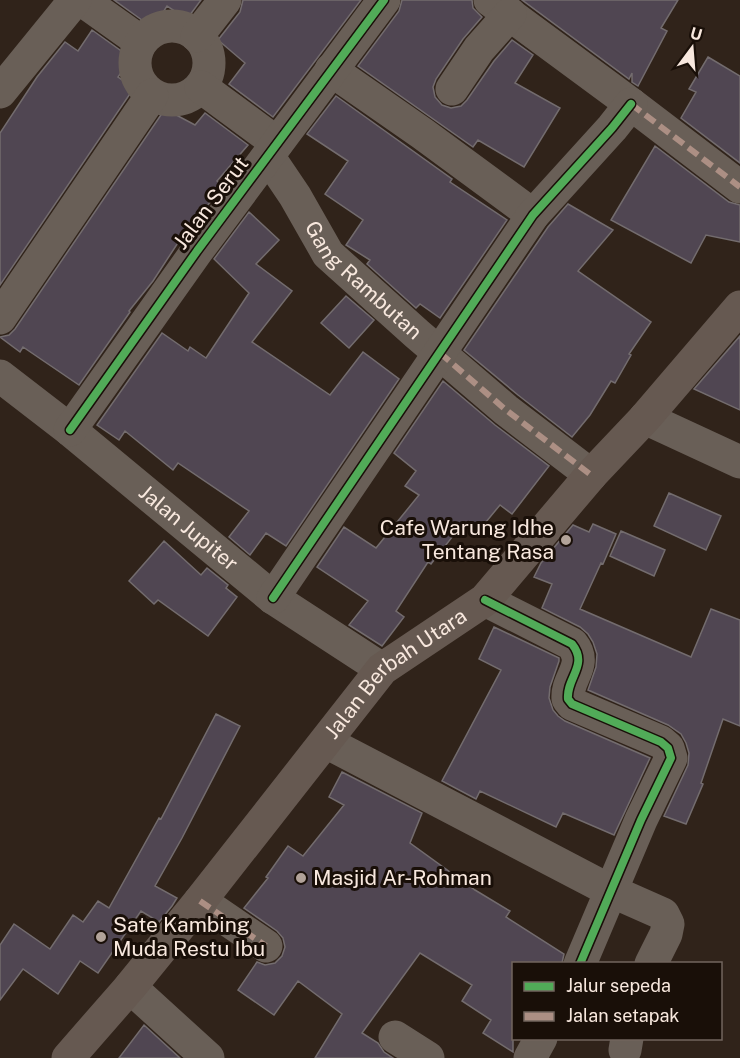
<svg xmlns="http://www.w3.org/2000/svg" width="740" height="1058" font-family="'Public Sans',sans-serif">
<rect width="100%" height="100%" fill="#30231a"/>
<!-- building -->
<path fill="#504652" stroke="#736c6e" stroke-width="1.5" d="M114,0h87l-14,19 -20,-13 -14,22z
M243,0h118l-88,117 -44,-33 16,-21 -27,-23 22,-28z
M402,0h70l1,8 9,9 -19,22 -27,40 -3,8 2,10 7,8 9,3 10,-2 6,-6 27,-39 18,-21 21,15 -18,28 45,25 -36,59 -46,-27 -5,7 -115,-81 41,-55z
M522,0h156l-17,28 6,3 -29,55 -6,-4v-9l-3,6z
M92,30l39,28 -13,19 16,11 -134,197v-152l37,-56 28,-35 13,9z
M708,57l32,19v87l-59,-45 15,-26 -7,-3z
M336,96l116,83 -2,3 57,38 -67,98 -20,-14 -4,4 -49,-44 3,-4 -24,-15 17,-25 -38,-26 23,-33 -41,-27z
M165,109l30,16 10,-12 43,32 -31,36 5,5 -35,47 -2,-1 -32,49 -24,30 1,1 -51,73 -56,-38 -3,5 -20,-15 9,-2 6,-6z
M655,146l74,56 11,3v37l-34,-7 -15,28 -80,-43z
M568,204l45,26 -35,41 73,51 -22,32 2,1 -16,28 -4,-2 -21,34 -18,22 -54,-42 -54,-45 84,-123z
M249,212l30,28 -23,24 36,27 -40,51 78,53 33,-43 36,27 -113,167 -20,-13 -16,22 -21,-18 20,-26 -71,-48 -5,7 -48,-39 -6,9 -22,-15 65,-92 26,18 2,-4 16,11 43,-65 -35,-34z
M346,296l28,24 -25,28 -28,-25z
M740,336v74l-46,-21z
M443,381l52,44 54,41 -37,48 -12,-9 -24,29 -13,-11 -32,41 -3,-2 -32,49 8,6 -22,29 -33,-21 19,-24 -51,-34 27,-40 32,21 43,-53 -14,-9 11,-15 -22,-18z
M669,493l52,23 -15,34 -52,-24z
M593,524l23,10 -13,30 -2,-1 -21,46 111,48 20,-48 29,11v106l-17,-7 -22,64 2,1 -17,40 -22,-8 24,-51 1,-12 -3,-10 -5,-9 -13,-9 -80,-35 8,-23 1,-13 -4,-12 -5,-8 -8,-7 -38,-19 10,-24 -18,-7 7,-14 32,-38 16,7z
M621,531l44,19 -11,26 -44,-20z
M164,541l37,34 6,-7 21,17 -2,3 11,9 -29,39 -50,-36 -4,4 -25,-23z
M494,627l65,31v3l-9,26 -1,11 4,12 5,6 7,5 85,37 -36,77 -51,-22 -7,14 -76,-36 -4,8 -34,-18 59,-111 -22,-11z
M216,714l24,12 -58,112 -27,48 22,12 -5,8 -13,16 -18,-11 -43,62 -18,-12 -22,33 -35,-25 -23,31v-55l14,-21 36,25 23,-34 10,7 15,-21 11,7 50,-90 2,1z
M342,772l80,41 -12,30 65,47 35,21 -4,6 58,37 -2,9h-49v89l-30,-19 8,-13 -29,-19 10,-16 -52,-32 -58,80 16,10 6,9 9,6h-78l27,-44 -44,-33 -24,34 -36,-25 19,-28 8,3 10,-2 7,-7 3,-9 -2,-9 -6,-7 -33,-23 24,-30 -2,-1 22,-31 15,10 41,-51 -15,-8z
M144,1025l36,33h-61z"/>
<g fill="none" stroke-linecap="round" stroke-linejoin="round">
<!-- minor -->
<g stroke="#695f57" stroke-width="33">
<path d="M82,0l59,42"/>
<path d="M490,0l141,104 109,83"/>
<circle cx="172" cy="63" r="37"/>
<path d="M197,36l28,-36"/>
<path d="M331,70l92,64 110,81"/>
<path d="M201,87l76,56"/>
<path d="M452,89l27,-40 31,-35"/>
<path d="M0,92l75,-92"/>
<path id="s1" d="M268,156l27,40 33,58 89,80 89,76 85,65"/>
<path d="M0,318l152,-223"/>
<path id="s2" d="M0,376l70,54 203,168 109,71"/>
<path d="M645,418l95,44"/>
<path d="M70,430l127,-179 187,-251"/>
<path d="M273,598l260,-383 79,-87 19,-24"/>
<path d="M485,600l87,44c17,21 -6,34 -4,55l4,5 89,38 7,6 3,10 -30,62 -61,144"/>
<path d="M326,742l285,149 52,23 5,10 -2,10 -15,30"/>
<path d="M200,901l66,45"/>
<path d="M130,987l78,71"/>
<path d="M395,1037l33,21"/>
<path d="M625,1050l2,-12"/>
<path d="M530,1058l11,-20"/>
</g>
<!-- major -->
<path stroke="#665951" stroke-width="33" id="s3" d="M68,1058l62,-71 70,-86 182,-232 103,-69 106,-125 54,-57 95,-111"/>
<!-- quiet -->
<path stroke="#ac8f84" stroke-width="6" stroke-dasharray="12 6" stroke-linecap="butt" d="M631,104l109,83
M440,353l66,57 85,65
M200,901l66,45"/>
<!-- cycleway casing -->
<g stroke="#190f08" stroke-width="11">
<path id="cycleway" d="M70,430l127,-179 187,-251
M273,598l260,-383 79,-87 19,-24
M485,600l87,44c17,21 -6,34 -4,55l4,5 89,38 7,6 3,10 -30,62 -61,144"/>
</g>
<!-- cycleway -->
<use href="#cycleway" stroke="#51ab58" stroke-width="8"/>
</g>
<!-- markers -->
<g fill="#b2a399" stroke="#190f08" stroke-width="2">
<circle cx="566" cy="540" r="6"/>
<circle cx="301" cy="878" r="6"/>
<circle cx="101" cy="937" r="6"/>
</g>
<g text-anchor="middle" stroke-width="6" stroke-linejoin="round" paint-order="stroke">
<!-- street labels -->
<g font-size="21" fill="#f8e8de" stroke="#190f08">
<text transform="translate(211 203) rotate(-53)" y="7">Jalan Serut</text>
<text dy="7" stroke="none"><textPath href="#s1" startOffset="158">Gang Rambutan</textPath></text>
<text dy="7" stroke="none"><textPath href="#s2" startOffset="242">Jalan Jupiter</textPath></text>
<text dy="7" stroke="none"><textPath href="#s3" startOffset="507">Jalan Berbah Utara</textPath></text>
</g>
<!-- poi labels -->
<g font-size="21" fill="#f8e8de" stroke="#190f08" text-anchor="start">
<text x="554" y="535" text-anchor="end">Cafe Warung Idhe<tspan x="554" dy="24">Tentang Rasa</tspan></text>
<text x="313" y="885">Masjid Ar-Rohman</text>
<text x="113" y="932">Sate Kambing<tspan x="113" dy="24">Muda Restu Ibu</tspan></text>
</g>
</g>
<!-- legend -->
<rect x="512" y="962" width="210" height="78" fill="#190f08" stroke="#72665e" stroke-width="1.5"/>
<rect x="524" y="982" width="30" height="9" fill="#51ab58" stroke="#72665e" stroke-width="1.5"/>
<text x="566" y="992" font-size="18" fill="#f8e8de">Jalur sepeda</text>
<rect x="524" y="1012" width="30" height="9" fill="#ac8f84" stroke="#72665e" stroke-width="1.5"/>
<text x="566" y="1022" font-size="18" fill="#f8e8de">Jalan setapak</text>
<!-- north arrow -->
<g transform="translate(692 48) rotate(16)" stroke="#190f08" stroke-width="4.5" paint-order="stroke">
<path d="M0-4.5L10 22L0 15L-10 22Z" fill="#f8e8de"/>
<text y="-9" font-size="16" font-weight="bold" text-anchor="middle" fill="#f8e8de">U</text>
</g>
</svg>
